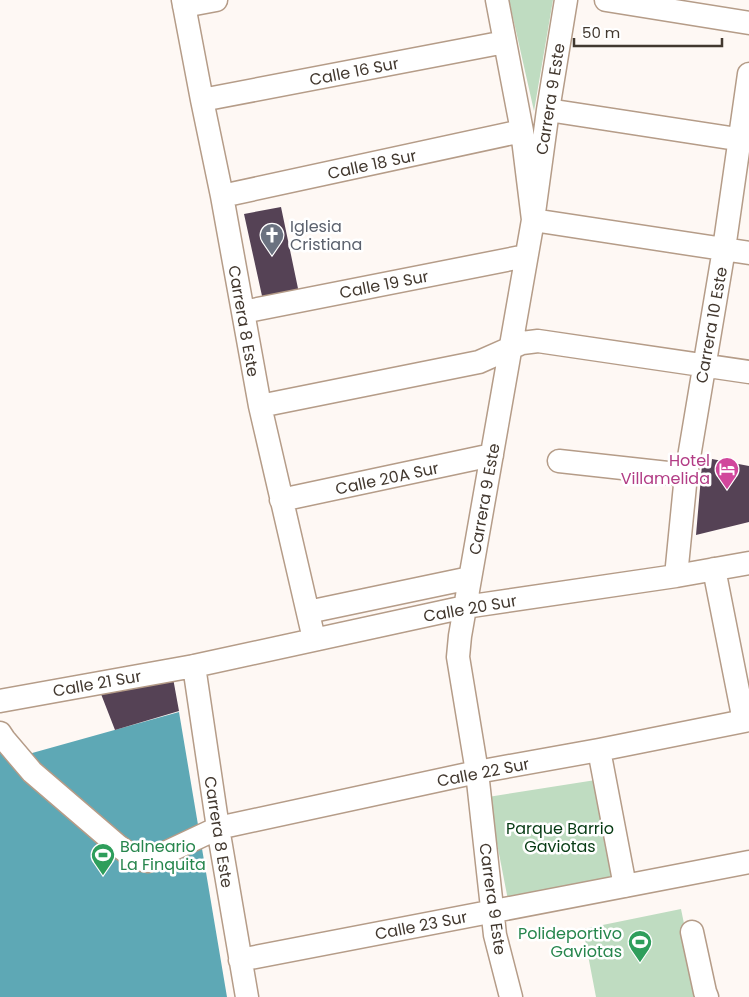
<svg xmlns="http://www.w3.org/2000/svg" width="749" height="997" font-family="Poppins,sans-serif">
<rect width="100%" height="100%" fill="#fef8f4"/>
<!-- green -->
<path fill="#bfdcc1" d="M509,0h44l-19,111z
M602,779l17,98 -111,23 -20,-103z
M681,909l18,88h-103l-13,-68z"/>
<!-- water -->
<path fill="#5ea8b5" d="M179,712l48,285h-227v-276h3l22,34z"/>
<!-- building -->
<path fill="#554255" d="M281,207l19,91 -36,7 -20,-91z
M712,459l37,7v56l-53,13 6,-70 9,1z
M173,678l6,33 -64,19 -14,-36z"/>
<g fill="none" stroke-linecap="round" stroke-linejoin="round">
<!-- minor casing -->
<g stroke="#b59c88" stroke-width="25">
<path id="minor" d="M183,0l19,100 20,96 38,210 54,233
M497,0l25,131 11,89 216,33
M606,0l143,23
M184,6l32,-6
M202,100l303,-58
M548,110l201,31
M222,196l300,-65
M243,312l283,-56
M260,406l219,-44 43,-19 16,-2 211,31
M559,461l127,14
M281,500l211,-45
M714,569l30,152
M676,576l10,-101 38,-226 25,-175
M308,612l162,-34
M194,666l24,162 29,169
M0,701l194,-35 271,-59 211,-31 73,-13
M0,733l4,6 28,33 85,73 19,14 12,2 70,-33 259,-56 122,-22 150,-30
M599,750l26,136
M692,932l13,60 2,5
M240,960l509,-98
M511,997l-16,-62 -18,-163 -19,-115 2,-21 73,-416 15,-110 18,-110"/>
</g>
<!-- minor -->
<use href="#minor" stroke="#fff" stroke-width="22"/>
</g>
<!-- icons -->
<defs>
<g id="church-pin" transform="scale(1.25)"><path d="M0 17L-7.5 6A9.5 9.5 0 1 1 7.5 6Z" fill="#6b7280" stroke="#fff"/><path d="M-1.2-6h2.4v3.5h3.3v2.4h-3.3V6h-2.4V-.1h-3.3v-2.4h3.3Z" fill="#fff"/></g>
<g id="hotel-pin" transform="scale(1.25)"><path d="M0 17L-7.5 6A9.5 9.5 0 1 1 7.5 6Z" fill="#d1479c" stroke="#fff"/><path d="M-6-4.5h1.5V1H6V5H4.5V3h-9V5H-6ZM-4 0a1.8 1.8 0 1 1 3.6 0ZM.5 0V-2.5h3Q6-2.5 6 0Z" fill="#fff"/></g>
<g id="stadium-pin" transform="scale(1.25)"><path d="M0 17L-7.5 6A9.5 9.5 0 1 1 7.5 6Z" fill="#2e9e5b" stroke="#fff"/><path d="M0-5a6.5 5 0 1 0 0 10a6.5 5 0 1 0 0-10ZM-3.5-1.8h7v3.6h-7Z" fill="#fff"/></g>
</defs>
<g fill-rule="evenodd">
<use href="#church-pin" x="272" y="235"/>
<use href="#hotel-pin" x="727" y="469"/>
<use href="#stadium-pin" x="103" y="855"/>
<use href="#stadium-pin" x="640" y="942"/>
</g>
<g text-anchor="middle" stroke-width="5" stroke-linejoin="round" paint-order="stroke">
<!-- street labels -->
<g font-size="16" fill="#42382f" stroke="#fff">
<text transform="translate(354 71) rotate(-11)" y="6">Calle 16 Sur</text>
<text transform="translate(550 99) rotate(-81)" y="6">Carrera 9 Este</text>
<text transform="translate(372 164) rotate(-12)" y="6">Calle 18 Sur</text>
<text transform="translate(384 284) rotate(-11)" y="6">Calle 19 Sur</text>
<text transform="translate(244 321) rotate(80)" y="6">Carrera 8 Este</text>
<text transform="translate(711 325) rotate(-80)" y="6">Carrera 10 Este</text>
<text transform="translate(387 478) rotate(-12)" y="6">Calle 20A Sur</text>
<text transform="translate(484 499) rotate(-80)" y="6">Carrera 9 Este</text>
<text transform="translate(470 608) rotate(-10)" y="6">Calle 20 Sur</text>
<text transform="translate(97 683) rotate(-10)" y="6">Calle 21 Sur</text>
<text transform="translate(483 772) rotate(-11)" y="6">Calle 22 Sur</text>
<text transform="translate(219 832) rotate(81)" y="6">Carrera 8 Este</text>
<text transform="translate(493 899) rotate(82)" y="6">Carrera 9 Este</text>
<text transform="translate(421 925) rotate(-11)" y="6">Calle 23 Sur</text>
</g>
<!-- worship labels -->
<g font-size="16" fill="#5b616d" stroke="#fff" text-anchor="start">
<text x="290" y="232">Iglesia<tspan x="290" dy="18">Cristiana</tspan></text>
</g>
<!-- hotel labels -->
<g font-size="16" fill="#b23c85" stroke="#fff" text-anchor="end">
<text x="710" y="466">Hotel<tspan x="710" dy="18">Villamelida</tspan></text>
</g>
<!-- park labels -->
<g font-size="16" fill="#063a13" stroke="#fff">
<text x="560" y="834">Parque Barrio<tspan x="560" dy="18">Gaviotas</tspan></text>
</g>
<!-- leisure labels -->
<g font-size="16" fill="#27864d" stroke="#fff" text-anchor="start">
<text x="120" y="852">Balneario<tspan x="120" dy="18">La Finquita</tspan></text>
<text x="622" y="939" text-anchor="end">Polideportivo<tspan x="622" dy="18">Gaviotas</tspan></text>
</g>
</g>
<!-- scale -->
<path d="M574 38v8h148v-8" fill="none" stroke="#42382f" stroke-width="2.5"/>
<text x="582" y="38" font-size="15" fill="#42382f" stroke="#ffffff" stroke-width="4" paint-order="stroke">50 m</text>
</svg>
